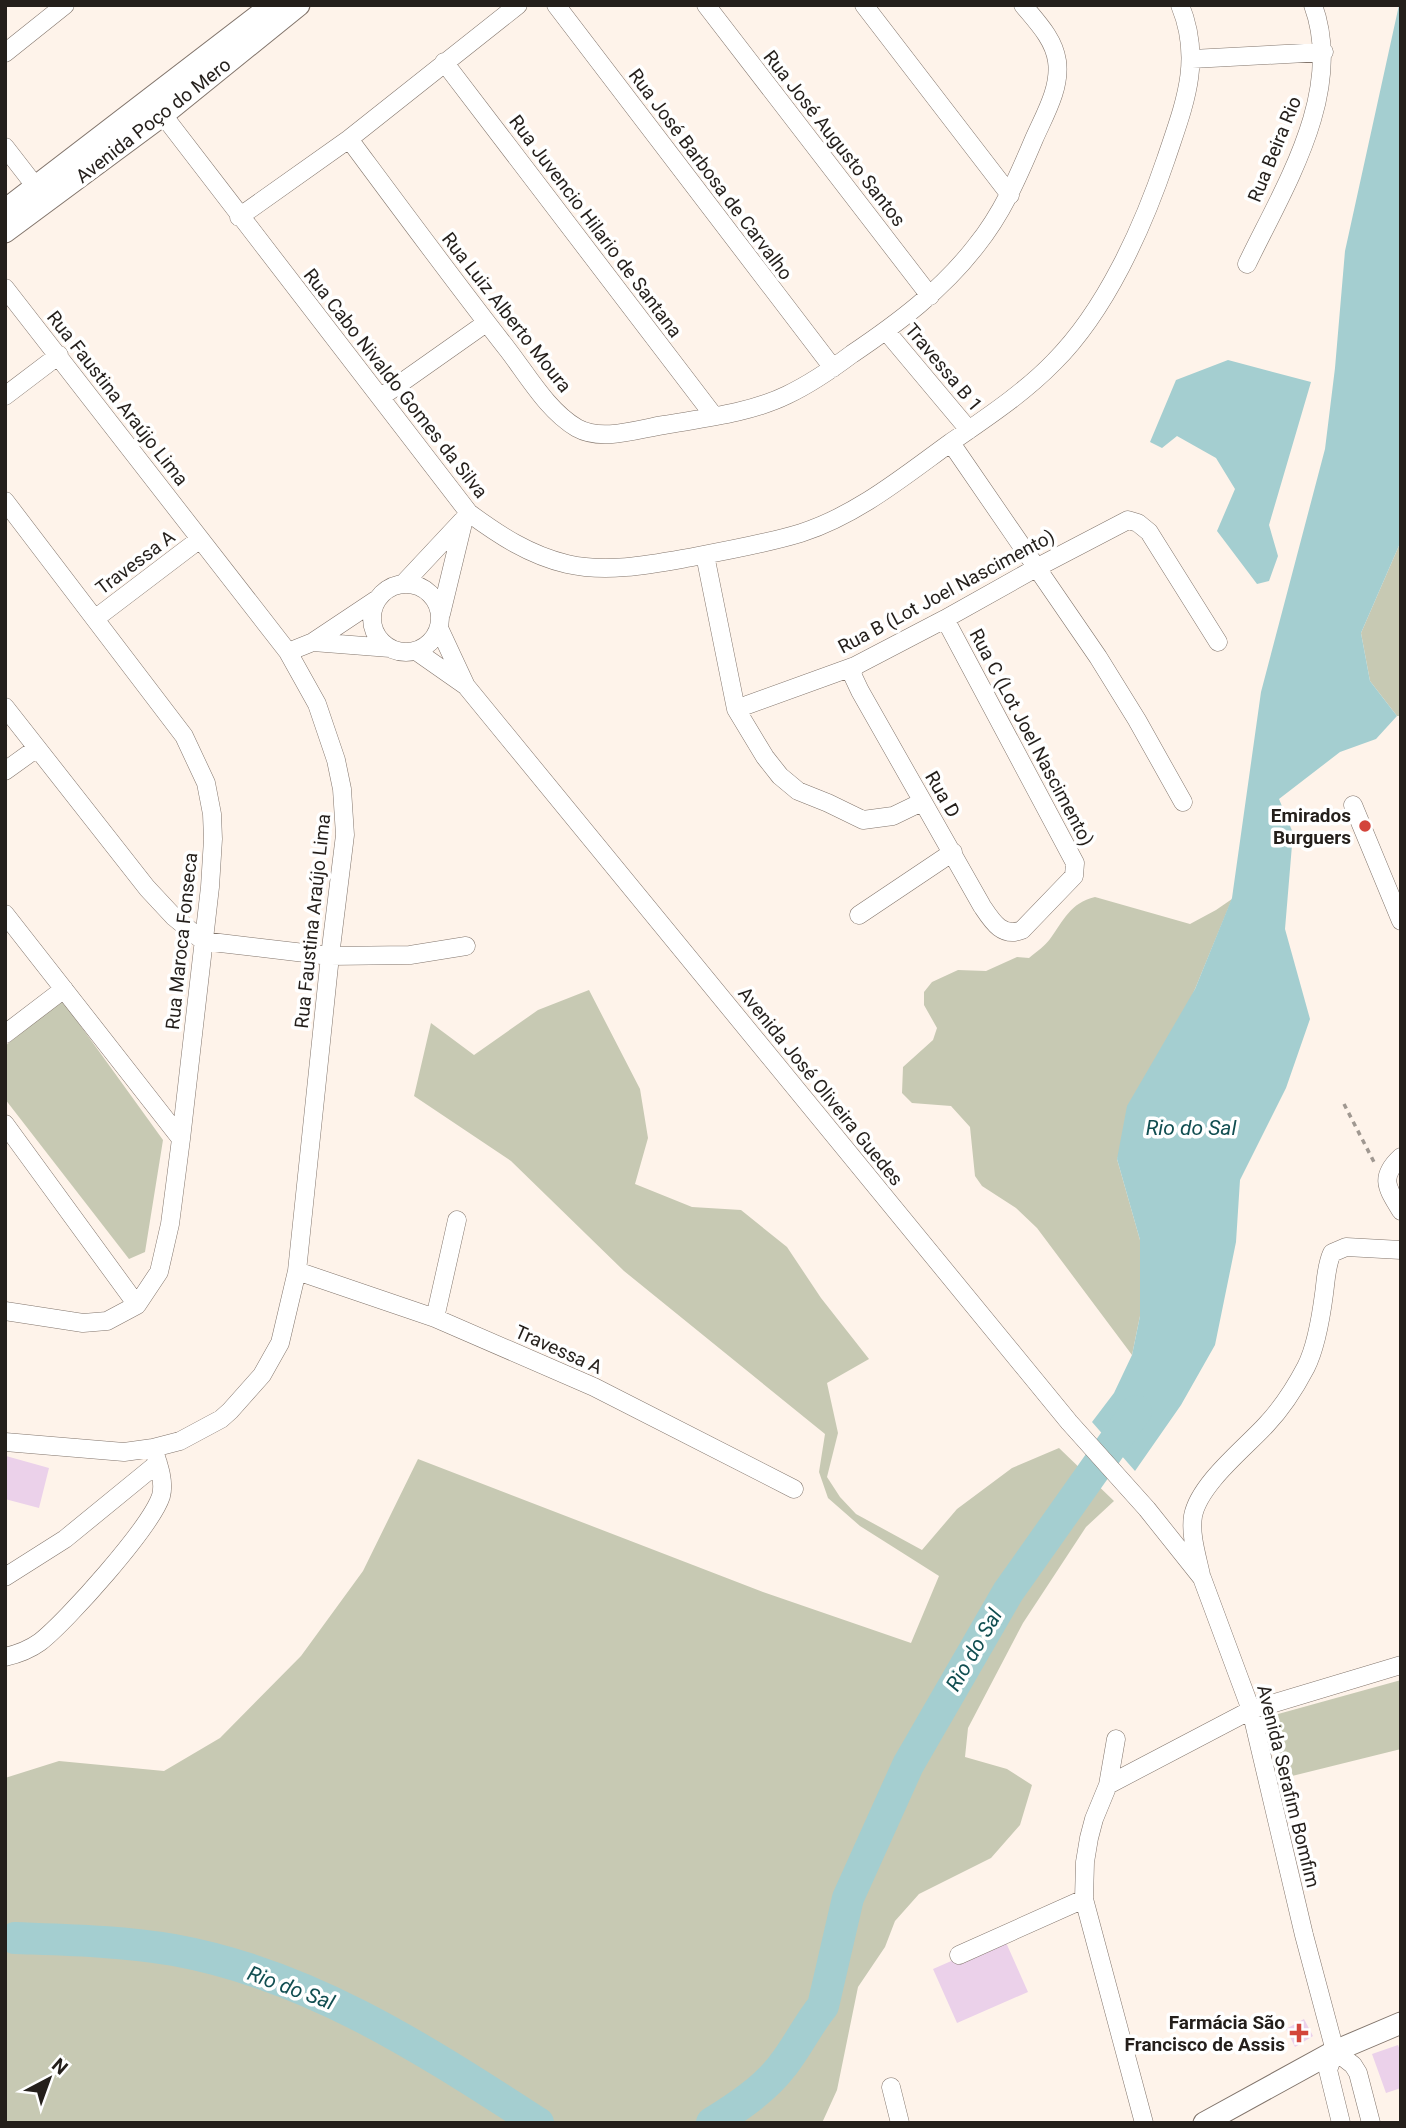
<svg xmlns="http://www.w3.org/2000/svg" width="1406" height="2128" font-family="Roboto,sans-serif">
<rect width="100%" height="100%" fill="#fef3ea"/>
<!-- green -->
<path fill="#c7c9b3" d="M1401,541v175h-4l-27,-35 -9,-48z
M1095,897l95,27 26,-14 16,-11 -37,90 -78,170 23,81v76l-8,39 -95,-127 -21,-20 -34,-22 -7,-10 -5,-49 -19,-21 -39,-3 -10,-10 1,-26 30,-27 4,-12 -13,-23v-13l8,-10 26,-12 28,1 31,-14 12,1c7,-6 16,-12 21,-19 14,-19 20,-36 45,-42z
M589,990l51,99 8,49 -13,46 57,23 49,3 46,37 34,51 48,61 -42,24 11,50 -11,44 13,20 16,17 66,36 35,-41 55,-41 47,-20 55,53 -28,26 -63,96 -55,105 -3,29 42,12 25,16 -12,40 -29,33 -72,36 -24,27 -10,26 -27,40 -21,103 -15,33h-817v-345l54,-17 105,10 56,-33 81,-82 62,-85 55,-112 345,133 148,51 28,-67 -79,-50 -32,-28 -9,-26 6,-38 -201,-163 -113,-110 -97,-65 17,-73 43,32 64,-45z
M62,1000l101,140 -18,112 -16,7 -124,-160v-53z
M1401,1680v69l-117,29 -17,-61z"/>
<!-- water -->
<path fill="#a4ced0" d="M1399,5l2,536 -40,92 9,48 27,35 -21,23 -36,13 -61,47 14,34 -8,96 25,90 -24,69 -46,92 -4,62 -21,103 -34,60 -46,66 -43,-49 22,-29 18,-38 8,-39v-76l-23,-81 10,-53 68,-117 37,-91 29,-206 64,-243 10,-81 10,-117z
M1228,360l83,22 -42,143 9,31 -9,25 -12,3 -40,-53 18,-42 -19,-31 -39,-22 -15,12 -12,-6 26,-62z"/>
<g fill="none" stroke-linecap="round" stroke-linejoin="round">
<!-- stream -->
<path stroke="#a4ced0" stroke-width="5" d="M5,1942l10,-4"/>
<!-- river -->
<path stroke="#a4ced0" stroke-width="32" d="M15,1938c54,2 107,3 159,12 137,25 249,99 364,173
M712,2123c26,-16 53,-34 71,-58 15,-19 25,-41 40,-59l25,-108 60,-133 100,-173 128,-181"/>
</g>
<!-- building -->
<path fill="#ebd1ea" d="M6,1456l43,12 -10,40 -34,-9z
M1004,1938l24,54 -71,31 -24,-54z
M1304,2019l9,17 -18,11 -9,-18z
M1398,2045l3,8v35l-15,5 -14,-39z"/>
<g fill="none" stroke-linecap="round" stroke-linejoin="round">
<!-- minor casing -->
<g stroke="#82756c" stroke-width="19">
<path id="minor" d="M556,5l277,363
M706,5l224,291
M864,5l146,190
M5,53l60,-48
M1192,59l132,-7
M444,62l270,354
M163,115l306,398c30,22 60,42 98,51 39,9 81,1 120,-6 38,-7 78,-14 114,-25 56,-18 102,-56 149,-90 36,-25 74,-50 104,-81 52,-52 89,-135 112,-203 18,-54 37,-98 14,-154
M349,139c52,70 105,142 159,211 20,26 40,61 69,78 25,14 61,1 87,-3 40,-7 86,-12 123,-30 23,-11 45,-26 65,-41 46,-31 90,-64 124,-108 26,-32 42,-69 58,-107 10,-23 27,-51 23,-78 -3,-22 -20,-39 -34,-56
M5,147l31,40
M239,217l110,-78 169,-134
M1247,264c37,-77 98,-172 66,-259
M5,288l283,364 29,52 19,56 6,29 3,46 -15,121 -33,315 -17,72 -18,32 -32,36 -9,8 -41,22 -27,7 -29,4 -119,-10
M886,331l83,99
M5,396l54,-41
M381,397l105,-74
M951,443l147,214 39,63 46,82
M5,501l179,235 22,47 6,31 1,25 -3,48 -29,252 -11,85 -11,48 -22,33 -30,16 -24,2 -78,-12
M705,555l31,154 29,48 15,19 18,15 30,12 35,17 30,-4 29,-14
M404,583l58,-62
M372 618a34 34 0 1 1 68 0a34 34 0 1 1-68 0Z
M441,614l23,-95
M96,618l104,-79
M439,628l27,58
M313,642l77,6
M416,651l50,35 603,736 78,87 55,69 49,132 53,225 31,116 -7,19 13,53
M288,652l25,-10 63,-42
M855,666l-3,8 8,17 122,215c10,15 20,32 40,24l52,-54 1,-13 -130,-244
M5,707l142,181 27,29 29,24 127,15 80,-1 56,-9
M736,709l119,-43 90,-47 91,-51 92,-48 10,3 11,9 69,110
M5,771l32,-23
M1353,805l48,116
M5,914l176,225
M859,915l94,-63
M5,1034l59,-45
M5,1124l132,181
M1401,1157c-23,21 -13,32 0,54
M297,1271l138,47 159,69 200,102
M435,1318l22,-98
M1201,1575c-4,-19 -11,-40 -8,-59 6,-32 52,-68 73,-91 16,-17 29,-37 40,-58 10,-20 15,-50 18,-73 2,-14 2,-28 8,-41l14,-6 55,3
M5,1577l60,-38 93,-76
M5,1657c13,-3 24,-7 35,-15 27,-21 111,-115 121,-146 4,-15 -3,-33 -8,-48
M1116,1739l-8,46 -14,34 -5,19 -4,24 -1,37 60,224
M1108,1785l143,-75 150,-45
M959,1955l125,-56
M1335,2051l18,14 5,8 13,50
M891,2087l9,36"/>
</g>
<!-- major casing -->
<g stroke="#82756c" stroke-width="23">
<path id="major" d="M5,210l267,-205
M5,232l158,-117 136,-110
M1204,2123l131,-72 66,-28"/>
</g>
<!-- path -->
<path stroke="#a09891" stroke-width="3.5" stroke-dasharray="5 5" stroke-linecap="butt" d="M1344,1104l31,60"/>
<!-- minor -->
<use href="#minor" stroke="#fff" stroke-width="18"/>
<!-- major -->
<use href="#major" stroke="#fff" stroke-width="21"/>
</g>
<!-- markers -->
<g fill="#d3453b" stroke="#fff" stroke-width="2.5">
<circle cx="1365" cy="826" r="7"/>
<path d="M1295.5 2022.5h7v7h7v7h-7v7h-7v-7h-7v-7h7z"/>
</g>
<g text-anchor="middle" stroke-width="7" stroke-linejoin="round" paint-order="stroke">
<!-- street labels -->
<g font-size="19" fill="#241f1b" stroke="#fff">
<text transform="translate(153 120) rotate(-38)" y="7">Avenida Poço do Mero</text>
<text transform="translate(835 138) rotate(52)" y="7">Rua José Augusto Santos</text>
<text transform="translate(1274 149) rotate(-68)" y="7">Rua Beira Rio</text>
<text transform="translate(711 174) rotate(53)" y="7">Rua José Barbosa de Carvalho</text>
<text transform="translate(596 226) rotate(53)" y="7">Rua Juvencio Hilario de Santana</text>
<text transform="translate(507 312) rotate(52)" y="7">Rua Luiz Alberto Moura</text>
<text transform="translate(944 367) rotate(50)" y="7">Travessa B 1</text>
<text transform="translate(396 383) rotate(52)" y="7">Rua Cabo Nivaldo Gomes da Silva</text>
<text transform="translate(118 398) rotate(52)" y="7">Rua Faustina Araújo Lima</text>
<text transform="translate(135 562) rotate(-37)" y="7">Travessa A</text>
<text transform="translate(946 591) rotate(-28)" y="7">Rua B (Lot Joel Nascimento)</text>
<text transform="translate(1032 737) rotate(62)" y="7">Rua C (Lot Joel Nascimento)</text>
<text transform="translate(943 794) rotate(60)" y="7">Rua D</text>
<text transform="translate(312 921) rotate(-84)" y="7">Rua Faustina Araújo Lima</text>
<text transform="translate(181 941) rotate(-84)" y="7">Rua Maroca Fonseca</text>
<text transform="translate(821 1086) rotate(51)" y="7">Avenida José Oliveira Guedes</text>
<text transform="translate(559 1349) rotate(24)" y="7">Travessa A</text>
<text transform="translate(1289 1786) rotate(76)" y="7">Avenida Serafim Bomfim</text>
</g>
<!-- poi labels -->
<g font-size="19" font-weight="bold" fill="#241f1b" stroke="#fff" text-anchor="end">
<text x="1351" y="822">Emirados<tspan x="1351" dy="22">Burguers</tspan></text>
<text x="1285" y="2029">Farmácia São<tspan x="1285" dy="22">Francisco de Assis</tspan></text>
</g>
<!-- water labels -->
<g font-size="21" font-style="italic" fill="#114e51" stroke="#fff">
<text x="1191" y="1135">Rio do Sal</text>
<text transform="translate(974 1650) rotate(-60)" y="7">Rio do Sal</text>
<text transform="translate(291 1988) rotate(20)" y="7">Rio do Sal</text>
</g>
</g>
<!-- border -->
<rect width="1406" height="2128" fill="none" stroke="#241f1b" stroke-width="14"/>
<!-- north arrow -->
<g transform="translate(49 2079) rotate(41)" stroke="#ffffff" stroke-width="5" paint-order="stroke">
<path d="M0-5L12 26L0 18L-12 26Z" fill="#241f1b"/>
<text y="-10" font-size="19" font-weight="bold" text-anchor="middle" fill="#241f1b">N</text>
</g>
</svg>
